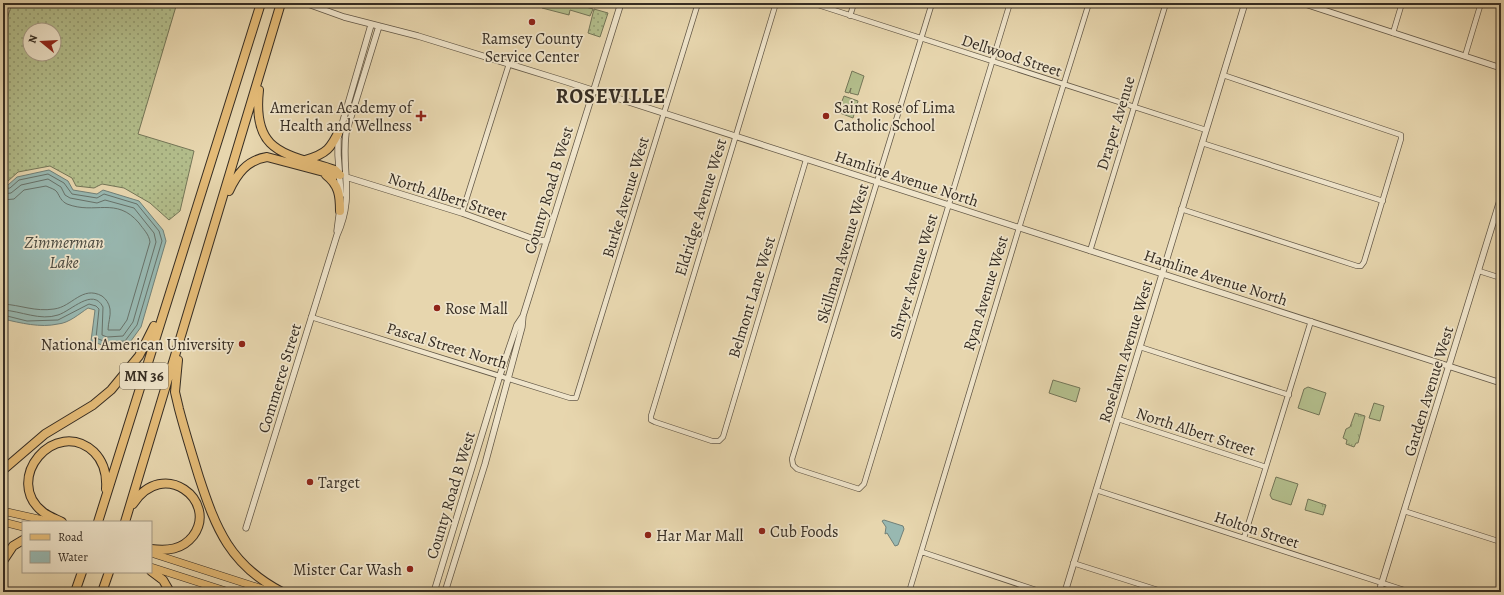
<svg xmlns="http://www.w3.org/2000/svg" width="1504" height="595" font-family="Alegreya,serif">
<defs>
<pattern id="grass-dots" width="8" height="8" patternUnits="userSpaceOnUse"><rect width="8" height="8" fill="#b3be8c"/><path d="M2 2h.1M6 6h.1" fill="none" stroke="#929b72" stroke-width="1.8" stroke-linecap="round"/></pattern>
<pattern id="park-tufts" width="24" height="20" patternUnits="userSpaceOnUse"><rect width="24" height="20" fill="#b3be8c"/><path d="M3 7l-1-3M5 7V3M7 7l1-3M15 17l-1-3M17 17v-4M19 17l1-3" fill="none" stroke="#929b72"/></pattern>
</defs>
<rect width="100%" height="100%" fill="#e7d6ae"/>
<filter id="stains"><feTurbulence type="fractalNoise" baseFrequency=".005" numOctaves="4"/><feColorMatrix values="0 0 0 0 .2 0 0 0 0 .09 0 0 0 0 .02 0 0 0 .5 -.17"/></filter>
<radialGradient id="worn" r=".72"><stop offset=".6" stop-color="#630" stop-opacity="0"/><stop offset="1" stop-color="#630" stop-opacity=".3"/></radialGradient>
<!-- grass -->
<path fill="url(#grass-dots)" stroke="#747658" fill-rule="evenodd" d="M12,3h165l-39,131 56,17 -14,60 -11,9 -19,-17 -26,-15 -22,-4 -8,4 -18,-2 -4,-8 -22,-12 -32,6 -11,10 -4,-1v-149zM30,30h24v24h-24z
M594,9l14,4 -8,24 -12,-4z"/>
<!-- park -->
<path fill="url(#park-tufts)" stroke="#747658" d="M543,3h29l21,6 -3,7 -20,-6 -1,5 -27,-7z
M844,96l14,5 -5,17 -13,-5 -2,-2z
M1355,413l10,3 -7,27h-2l-2,4 -8,-3 1,-4 -4,-2 3,-9 4,-2z
M1308,499l18,6 -3,10 -18,-5z"/>
<!-- pitch -->
<path fill="#b3be8c" stroke="#747658" d="M852,71l12,5 -6,19 -8,-2 1,-5 -2,5 -4,-1z
M1053,380l27,8 -4,14 -27,-9z
M1308,387l18,6 -7,22 -21,-7 6,-19z
M1374,403l10,3 -4,15 -11,-3z
M1276,477l22,7 -7,21 -19,-6 -2,-4z"/>
<!-- water -->
<path fill="#98b8b1" stroke="#718078" d="M49,170l19,11 5,9 24,4 6,-4 36,11 24,29 3,11 -25,86 -13,18 -23,1 -14,-5 4,-31 -7,-2c-9,6 -19,15 -30,16 -18,4 -37,-1 -55,-5v-134h5l9,-8z
M884,520l19,6 1,3 -6,16 -3,1 -8,-13 -2,1 1,-7 -4,-6z"/>
<g fill="none" stroke-linecap="round" stroke-linejoin="round">
<!-- shore -->
<path stroke="#67726a" stroke-width="1" d="M3,189l7,-1 9,-8 29,-6 16,9 8,11 25,4 7,-4 33,10 22,27 3,10 -25,84 -12,16 -19,1 -10,-4 3,-29 -3,-3 -7,-2 -31,16 -31,1 -24,-6
M3,194l8,-1 10,-8 27,-6 13,8 4,8 5,3 27,5 8,-3 29,8 20,25 2,9 -23,80 -10,14 -16,1 -5,-2 1,-28c-10,-20 -32,4 -45,8 -18,6 -37,-4 -55,-5
M3,200l11,-1 10,-9 22,-4c4,2 9,3 11,6 3,5 4,9 10,12 28,11 49,-8 72,19 4,6 10,11 11,19l-23,78 -7,10h-12c0,-7 3,-14 2,-21 -1,-6 -4,-10 -8,-13 -20,-11 -30,11 -48,13 -19,3 -33,-4 -51,-5"/>
<!-- minor casing -->
<g stroke="#625746" stroke-width="6">
<path id="minor" d="M776,3l-125,413v4l4,2 57,19h7l4,-4 83,-277
M812,3l394,127
M932,3l-140,456 1,6 4,4 62,20 5,-5 146,-481
M850,16l4,-13
M1393,33l9,-30
M1465,56l16,-53
M1202,143l181,58
M1181,209l176,57h4l3,-4 37,-123v-4l-178,-60
M462,213l47,-149
M1090,251l76,-248
M1479,271l22,7
M311,317l259,81h6l122,-395
M1140,347l149,48
M1118,419l148,48
M1096,490l314,102
M1404,511l97,31
M1244,538l67,-217
M922,552l120,40
M1073,563l91,29
M909,592l110,-364 70,-225"/>
</g>
<!-- tertiary casing -->
<g stroke="#625746" stroke-width="7">
<path id="tertiary" d="M305,3l39,14 74,19 146,45 937,302
M1302,3l199,65
M346,177l116,36 77,28 8,-1
M341,195l-3,-40v-17l33,-113
M337,231l3,-23
M246,528l91,-293c18,-39 4,-64 9,-102l33,-107
M434,592l66,-217 17,-50 6,-9
M445,592l40,-128 37,-137 1,-11 98,-313
M1065,592l180,-589
M1379,592l122,-395"/>
</g>
<!-- primary casing -->
<g stroke="#362d23" stroke-width="8">
<path id="primary" d="M151,553l121,39
M151,567l78,25"/>
</g>
<!-- trunk casing -->
<g stroke="#362d23" stroke-width="8">
<path id="trunk" d="M3,511l49,11
M3,522l20,5"/>
</g>
<!-- motorway casing -->
<g stroke="#362d23" stroke-width="10">
<path id="motorway" d="M259,90c-7,64 26,63 76,80l5,5
M305,160c22,-6 26,-12 35,-31
M326,175c13,10 14,21 14,36
M229,191c8,-17 18,-31 38,-34l68,18
M178,360l-3,32 4,17c6,23 13,45 20,68 17,52 31,88 83,115
M3,470l42,-36 48,-29 18,-15 28,-34 15,-30
M133,504c30,-47 86,-3 60,32 -11,14 -26,15 -42,13
M62,522c-6,-3 -14,-6 -19,-10 -41,-32 12,-96 51,-60 10,10 13,23 12,37
M98,522l163,-519
M125,522l156,-519
M3,561l10,-15 10,-6
M151,571l12,9 7,12
M3,590l1,2
M75,592l7,-20
M102,592l7,-20"/>
</g>
<!-- minor -->
<use href="#minor" stroke="#efe4ca" stroke-width="4.5"/>
<!-- tertiary -->
<use href="#tertiary" stroke="#efe4ca" stroke-width="5.5"/>
<!-- primary -->
<use href="#primary" stroke="#e4bb77" stroke-width="7"/>
<!-- trunk -->
<use href="#trunk" stroke="#e4bb77" stroke-width="7"/>
<!-- motorway -->
<use href="#motorway" stroke="#e4bb77" stroke-width="8"/>
</g>
<!-- markers -->
<g fill="#8f2418" stroke="#efe4ca" stroke-width="1.5">
<circle cx="532" cy="22" r="4"/>
<path d="M419 110h4v4h4v4h-4v4h-4v-4h-4v-4h4z"/>
<circle cx="826" cy="116" r="4"/>
<circle cx="437" cy="308" r="4"/>
<circle cx="242" cy="344" r="4"/>
<circle cx="310" cy="482" r="4"/>
<circle cx="762" cy="531" r="4"/>
<circle cx="648" cy="535" r="4"/>
<circle cx="410" cy="569" r="4"/>
</g>
<g text-anchor="middle" stroke-width="3.5" stroke-linejoin="round" paint-order="stroke">
<!-- shield labels -->
<rect fill="#efe4ca" stroke="#6e6455" stroke-width="1" x="120" y="363" width="48" height="26" rx="3"/>
<g font-size="15" font-weight="bold" fill="#362d23">
<text x="144" y="381">MN 36</text>
</g>
<!-- poi labels -->
<g font-size="16" fill="#362d23" stroke="#efe4ca" text-anchor="start">
<text x="532" y="44" text-anchor="middle">Ramsey County<tspan x="532" dy="18">Service Center</tspan></text>
<text x="412" y="113" text-anchor="end">American Academy of<tspan x="412" dy="18">Health and Wellness</tspan></text>
<text x="834" y="113">Saint Rose of Lima<tspan x="834" dy="18">Catholic School</tspan></text>
<text x="445" y="314">Rose Mall</text>
<text x="234" y="350" text-anchor="end">National American University</text>
<text x="318" y="488">Target</text>
<text x="770" y="537">Cub Foods</text>
<text x="656" y="541">Har Mar Mall</text>
<text x="402" y="575" text-anchor="end">Mister Car Wash</text>
</g>
<!-- street labels -->
<g font-size="16" fill="#362d23" stroke="#efe4ca">
<text transform="translate(1012 55) rotate(18)" y="6">Dellwood Street</text>
<text transform="translate(1115 123) rotate(-73)" y="6">Draper Avenue</text>
<text transform="translate(907 178) rotate(18)" y="6">Hamline Avenue North</text>
<text transform="translate(548 190) rotate(-73)" y="6">County Road B West</text>
<text transform="translate(448 196) rotate(18)" y="6">North Albert Street</text>
<text transform="translate(625 197) rotate(-73)" y="6">Burke Avenue West</text>
<text transform="translate(700 207) rotate(-73)" y="6">Eldridge Avenue West</text>
<text transform="translate(842 253) rotate(-73)" y="6">Skillman Avenue West</text>
<text transform="translate(913 276) rotate(-73)" y="6">Shryer Avenue West</text>
<text transform="translate(1216 277) rotate(18)" y="6">Hamline Avenue North</text>
<text transform="translate(985 293) rotate(-73)" y="6">Ryan Avenue West</text>
<text transform="translate(751 297) rotate(-73)" y="6">Belmont Lane West</text>
<text transform="translate(447 345) rotate(17)" y="6">Pascal Street North</text>
<text transform="translate(1125 351) rotate(-73)" y="6">Roselawn Avenue West</text>
<text transform="translate(279 378) rotate(-73)" y="6">Commerce Street</text>
<text transform="translate(1428 391) rotate(-73)" y="6">Garden Avenue West</text>
<text transform="translate(1196 431) rotate(18)" y="6">North Albert Street</text>
<text transform="translate(450 495) rotate(-73)" y="6">County Road B West</text>
<text transform="translate(1257 529) rotate(18)" y="6">Holton Street</text>
</g>
<!-- water labels -->
<g font-size="17" font-style="italic" fill="#4a493f" stroke="#efe4ca">
<text x="64" y="248">Zimmerman<tspan x="64" dy="20">Lake</tspan></text>
</g>
<!-- district labels -->
<g font-size="20" font-weight="bold" letter-spacing="1" fill="#362d23" stroke="#efe4ca">
<text x="611" y="103">ROSEVILLE</text>
</g>
</g>
<!-- margin -->
<rect width="1504" height="595" fill="none" stroke="#e7d6ae" stroke-width="16"/>
<rect x="4" y="4" width="1496" height="587" fill="none" stroke="#362d23" stroke-width="2"/>
<rect x="8" y="8" width="1488" height="579" fill="none" stroke="#362d23"/>
<!-- legend -->
<rect x="22" y="521" width="130" height="52" fill="#efe4ca" stroke="#a59b87"/>
<rect x="30" y="534" width="20" height="6" fill="#e4bb77" stroke="#a59b87"/>
<text x="58" y="541" font-size="12" fill="#362d23">Road</text>
<rect x="30" y="551" width="20" height="12" fill="#98b8b1" stroke="#a59b87"/>
<text x="58" y="561" font-size="12" fill="#362d23">Water</text>
<!-- north arrow -->
<g transform="translate(42 42) rotate(288)"><circle r="19" fill="#efe4ca" stroke="#a59b87"/>
<path d="M0-3L7 15L0 10L-7 15Z" fill="#8f2418"/>
<text y="-6" font-size="11" font-weight="bold" text-anchor="middle" fill="#362d23">N</text>
</g>
<rect width="100%" height="100%" filter="url(#stains)"/>
<rect width="100%" height="100%" fill="url(#worn)"/>
</svg>
